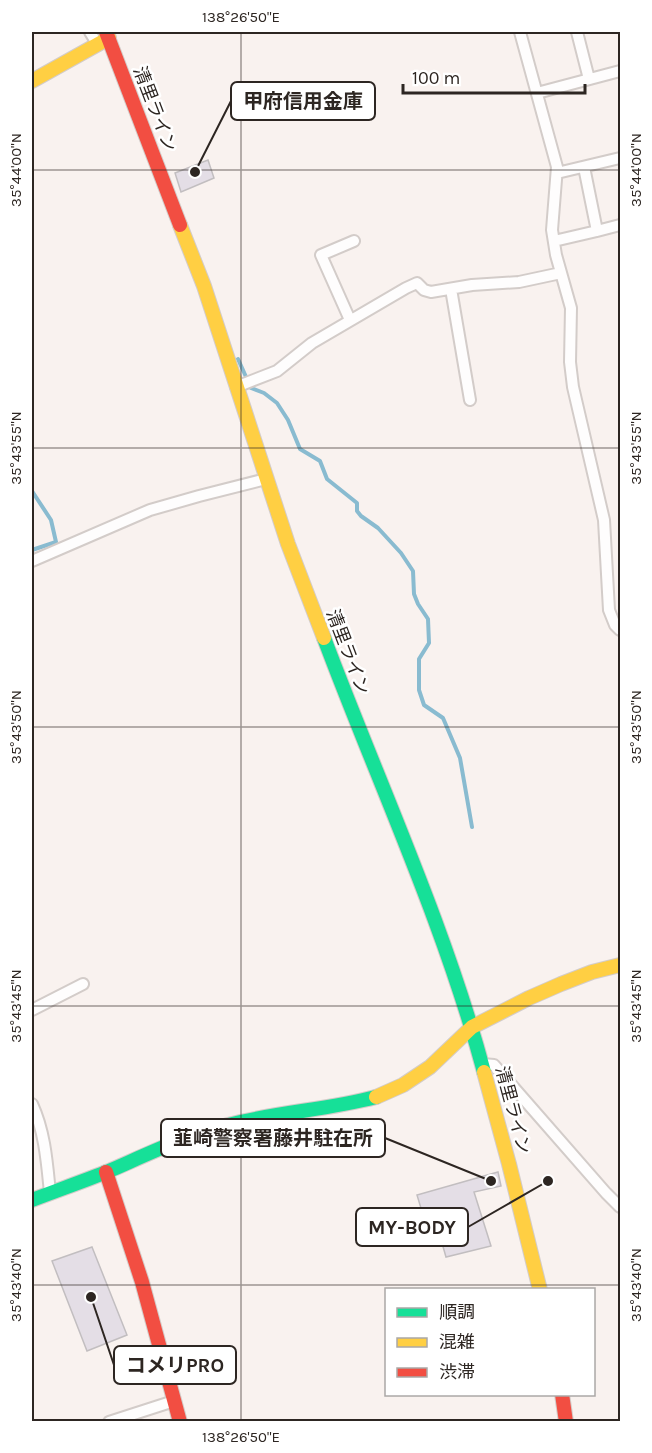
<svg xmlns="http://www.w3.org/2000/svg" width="652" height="1453" font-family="Karla,'Noto Sans JP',sans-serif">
<rect width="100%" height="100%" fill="#f9f2ef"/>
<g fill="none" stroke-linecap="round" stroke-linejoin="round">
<!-- stream -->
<path stroke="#89bbd0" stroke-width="4" d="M238,359l13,29 13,5 13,10 11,17 12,29 20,12 7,18 30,24v8l4,5 17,12 23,25 12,18 1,23 4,10 10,15 1,24 -10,16v31l5,15 19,13 17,40 12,69
M32,491l19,29 5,22 -24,8"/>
</g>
<!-- building -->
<path fill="#e4dee6" stroke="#c2bec0" stroke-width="1.5" d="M208,160l6,18 -33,14 -6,-19z
M498,1172l3,14 -27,6 17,54 -45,11 -8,-28 -6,1 -4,-16 -5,1 -6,-20z
M92,1247l35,88 -40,16 -35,-90z"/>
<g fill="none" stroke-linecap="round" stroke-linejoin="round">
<!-- street casing -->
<g stroke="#d3ccc9" stroke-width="14">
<path id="street" d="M90,32l8,13
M520,32l37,135 -5,63 4,25 15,53 -1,54 3,25 31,133 5,90 6,15 5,5
M577,32l12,47
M537,93l83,-22
M584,167l13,64 23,-6
M557,173l63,-15
M554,241l43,-10
M451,289l19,111
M350,320l-29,-65 33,-14
M236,387l41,-16 35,-28 94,-55 11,-5 7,7 7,2 41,-7 47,-3 42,-9
M32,561l118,-51 49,-14 67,-17
M32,1010l51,-26
M482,1064l12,1 112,128 14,14
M32,1104c13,28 15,59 18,89
M109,1422l65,-21"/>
</g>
<!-- fast casing -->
<g stroke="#d3ccc9" stroke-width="16">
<path id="fast" d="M324,638c54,144 120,285 160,434
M32,1200c26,-10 52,-19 77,-29 39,-17 78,-36 119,-46 49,-13 99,-15 148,-28"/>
</g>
<!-- slow casing -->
<g stroke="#d3ccc9" stroke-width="16">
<path id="slow" d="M32,81l77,-43
M180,225l24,61 84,258 36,94
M484,1072l25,92 31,126
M376,1097l27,-12 27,-18 42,-40 57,-29 32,-14 31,-12 28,-7"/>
</g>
<!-- jam casing -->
<g stroke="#d3ccc9" stroke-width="16">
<path id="jam" d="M106,32l74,193
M106,1172l36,110 38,140
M562,1394l4,28"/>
</g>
<!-- street -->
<use href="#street" stroke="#fefdfd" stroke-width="10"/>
<!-- fast -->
<use href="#fast" stroke="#16e098" stroke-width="14"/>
<!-- slow -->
<use href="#slow" stroke="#ffcf43" stroke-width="14"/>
<!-- jam -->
<use href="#jam" stroke="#f24e42" stroke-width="14"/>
</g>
<!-- ticks -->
<path fill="none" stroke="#2d2622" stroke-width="1.5" stroke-opacity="0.45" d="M241,32v1390M32,170h588M32,448h588M32,727h588M32,1006h588M32,1285h588"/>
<g text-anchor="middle" stroke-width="5" stroke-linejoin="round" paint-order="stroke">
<!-- street labels -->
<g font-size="18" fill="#2d2622" stroke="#fff">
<text transform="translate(155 109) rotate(69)" y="6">清里ライン</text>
<text transform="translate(348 652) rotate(69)" y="6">清里ライン</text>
<text transform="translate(513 1110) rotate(75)" y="6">清里ライン</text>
</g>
</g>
<!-- callouts -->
<path fill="none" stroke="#2d2622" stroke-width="2" d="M195 172L231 101M491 1181L385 1138M548 1181L468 1227M91 1297L114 1365"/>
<g fill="#2d2622" stroke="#fff" stroke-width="2">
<circle cx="195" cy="172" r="6"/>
<circle cx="491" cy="1181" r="6"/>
<circle cx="548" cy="1181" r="6"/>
<circle cx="91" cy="1297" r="6"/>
</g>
<g fill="#fff" stroke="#2d2622" stroke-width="2">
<rect x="231" y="82" width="144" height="38" rx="6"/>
<rect x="161" y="1119" width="224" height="38" rx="6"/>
<rect x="356" y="1208" width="112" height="38" rx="6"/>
<rect x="114" y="1346" width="122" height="38" rx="6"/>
</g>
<g font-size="20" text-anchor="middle" font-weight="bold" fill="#2d2622">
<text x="303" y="108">甲府信用金庫</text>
<text x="273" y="1145">韮崎警察署藤井駐在所</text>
<text x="412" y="1234">MY-BODY</text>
<text x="175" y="1372">コメリPRO</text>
</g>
<!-- border -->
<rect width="652" height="1453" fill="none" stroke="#ffffff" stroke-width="66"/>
<!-- legend -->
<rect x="385" y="1288" width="210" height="108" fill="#ffffff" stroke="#aba8a7" stroke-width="1.5"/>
<rect x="397" y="1308" width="30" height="9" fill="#16e098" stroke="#aba8a7" stroke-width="1.5"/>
<text x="439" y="1318" font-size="18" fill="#2d2622">順調</text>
<rect x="397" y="1338" width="30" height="9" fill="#ffcf43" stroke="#aba8a7" stroke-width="1.5"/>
<text x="439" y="1348" font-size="18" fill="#2d2622">混雑</text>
<rect x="397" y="1368" width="30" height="9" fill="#f24e42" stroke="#aba8a7" stroke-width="1.5"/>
<text x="439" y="1378" font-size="18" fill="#2d2622">渋滞</text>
<!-- scale -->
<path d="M403 84v9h182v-9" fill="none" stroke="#2d2622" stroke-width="3"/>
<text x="412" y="84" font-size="18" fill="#2d2622" stroke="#ffffff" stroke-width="4.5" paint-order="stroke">100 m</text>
<rect x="33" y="33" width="586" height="1387" fill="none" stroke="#2d2622" stroke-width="2"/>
<g font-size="15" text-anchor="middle" fill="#2d2622">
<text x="241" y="22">138°26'50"E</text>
<text transform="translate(16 170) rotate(-90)" y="5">35°44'00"N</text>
<text transform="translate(636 170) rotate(-90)" y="5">35°44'00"N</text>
<text transform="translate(16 448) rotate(-90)" y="5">35°43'55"N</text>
<text transform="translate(636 448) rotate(-90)" y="5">35°43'55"N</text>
<text transform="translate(16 727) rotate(-90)" y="5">35°43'50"N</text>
<text transform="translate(636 727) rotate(-90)" y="5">35°43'50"N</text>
<text transform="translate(16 1006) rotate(-90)" y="5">35°43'45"N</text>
<text transform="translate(636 1006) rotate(-90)" y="5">35°43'45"N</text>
<text transform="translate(16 1285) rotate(-90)" y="5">35°43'40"N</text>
<text transform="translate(636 1285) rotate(-90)" y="5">35°43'40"N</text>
<text x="241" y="1442">138°26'50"E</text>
</g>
</svg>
